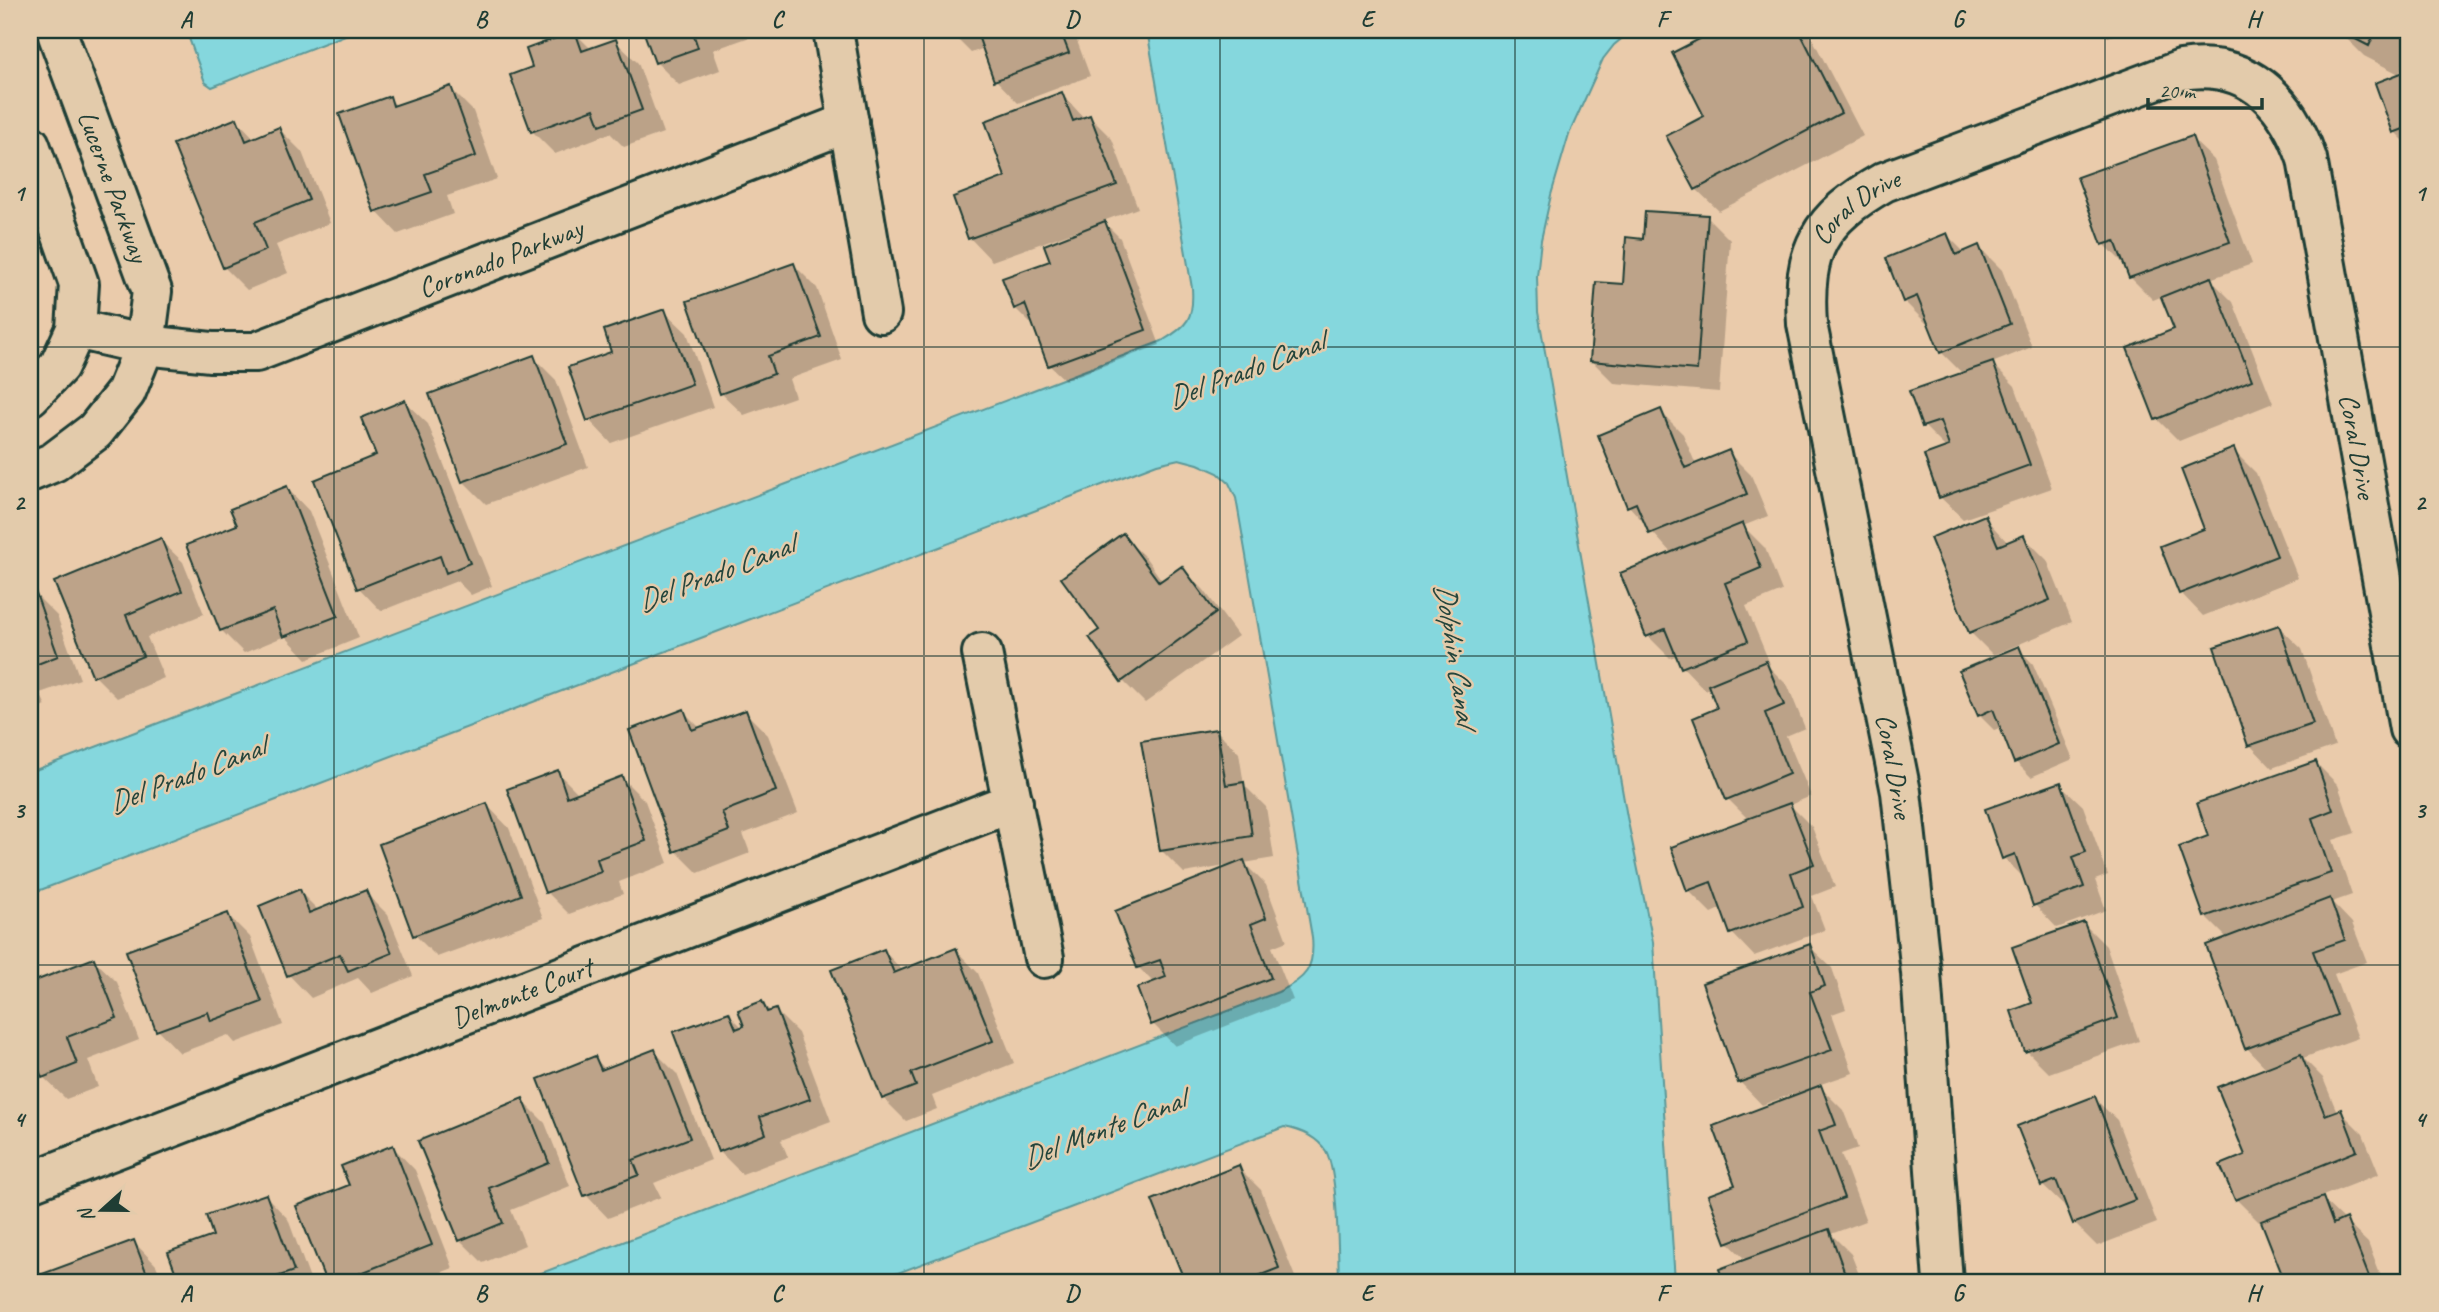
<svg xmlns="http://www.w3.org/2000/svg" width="2439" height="1312" font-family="Caveat,sans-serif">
<rect width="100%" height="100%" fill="#eacbab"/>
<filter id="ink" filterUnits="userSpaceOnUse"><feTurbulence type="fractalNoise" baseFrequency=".0143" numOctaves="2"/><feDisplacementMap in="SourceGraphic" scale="14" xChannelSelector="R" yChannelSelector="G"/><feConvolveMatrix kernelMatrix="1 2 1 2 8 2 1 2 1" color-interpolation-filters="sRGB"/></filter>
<g filter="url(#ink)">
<!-- water -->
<path fill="#85d7dd" stroke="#5c9999" stroke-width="2" d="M186,30h172l-146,57 -7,-5z
M1147,30h485l-18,15 -11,14 -34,75 -18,61 -10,45 -4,36 1,36 89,505 26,125 22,340h-336c-1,-28 -1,-109 -13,-131 -10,-15 -25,-21 -42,-24l-410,155h-356l760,-290c28,-13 37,-24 34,-55l-76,-439 -7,-15 -11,-10 -20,-9 -19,-5 -22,5 -1127,430v-122l1132,-431c26,-15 32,-23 30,-53z"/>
<!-- shadow -->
<path fill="#0003" d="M645,30h122v1l-54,19 7,20 -41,15 -23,-23z
M948,30h125l17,46 -72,27 -22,-23 -12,-32 -13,5z
M1721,30h16l3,2 4,-2h64l55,106 -144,75 -23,-22 11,-72 -32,-63z
M2100,30h28l-20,7z
M2338,30h71v19l-10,25 -35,-18z
M575,33l16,16 24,-8 23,22 25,70 -39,14 -14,-14 -55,21 -23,-23z
M2409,72v74l-14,-14 -18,-48z
M450,88l23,23 24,68 -50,17 6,18 -55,20 -22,-23 13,-113 9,9z
M1062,94l23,25 5,-2 22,22 26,69 -35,13 17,17 40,107 -95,35 -16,-15 -16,-43 -3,1 -15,-15 37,-46 28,-29 -2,-3 -86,31 -22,-23z
M237,120l18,19 24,-10 23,23 28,71 -54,22 12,28 -41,17 -23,-23z
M2191,138l23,22 38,104 -42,15 23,23 40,101 -94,38 -22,-22 19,-89 -13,-34 -10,4 -23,-23 -3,-10 -23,-23z
M2409,162v18l-6,-16z
M1707,217l23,23 -11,152 -105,-9 -22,-22 52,-121z
M1947,235l18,18 14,-6 23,23 30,77 -40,16 23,23 37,102 -89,31 -23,-22 7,-48 -23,-23 39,-52 -22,-22 -11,-29 -3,1 -23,-23z
M794,265l23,23 25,72 -53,19 6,18 -51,18 -23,-22z
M664,311l23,22 26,74 -102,36 -22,-23 24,-67z
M533,357l23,23 32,87 -102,37 -23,-23 -32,-86z
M405,402l23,22 64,162 -21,9 -14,-14 -76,30 -22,-23 19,-132z
M1660,411l23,23 13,31 32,-13 23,23 17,41 -25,10 22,22 17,43 -36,15 24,58 -3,1 21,21 17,42 -19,8 25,60 -21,9 22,22 23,60 -23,9 13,34 -71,26 -22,-23 -10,-25 -11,5 -23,-23 61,-70 -21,-21 -9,-90 -8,-21 -6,2 -22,-23 -5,-12 -8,3 -22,-22 24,-82 -43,-48z
M2233,450l23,23 42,105 -95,38 -22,-23 26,-63z
M287,488l22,23 50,127 -52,21 -22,-23 -41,17 -23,-23 18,-104z
M1985,518l24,26 15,-7 23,23 25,62 -79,33 -23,-23z
M1123,536l23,22 17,24 19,-14 22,22 34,46 -93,67 -22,-22 -22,-51z
M160,540l23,22 21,52 -57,23 17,41 -47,20 -22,-22z
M34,593l23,23 23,63 -40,14 6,13 -16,6v-117z
M2279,627l23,22 33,97 -63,22 -22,-23 -34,-97z
M2018,648l15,16 40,95 -42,18 -15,-15 -14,-35 -8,3 -15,-15z
M683,711l18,18 44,-17 23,23 30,78 -55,21 7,19 -52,20 -22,-22z
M1217,731l22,22 5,32 22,22 8,51 -30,5 22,22 21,56 -15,6 21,53 -118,46 -22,-22 1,-41 -16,-16 94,-102 -48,8 -23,-23z
M2316,763l22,22 17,48 -22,7 19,55 -20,7 20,21 15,39 -33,12 24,64 -55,20 20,20 14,34 3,-1 23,23 16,40 -59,23 48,46 15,39h-96l-25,-62 -3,2 -23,-23 31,-130 -20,-21 -19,-109 -23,-23 5,-79z
M557,772l22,22 43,-16 23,23 23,62 -49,19 4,12 -54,20 -22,-22z
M2060,784l23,22 25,69 -13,5 11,30 -49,18 -22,-23 -9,-25 -22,-22z
M487,805l22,23 34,90 -106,39 -22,-22z
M299,891l20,20 46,-19 23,23 25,61 -41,17 -14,-15 -47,20 -22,-23z
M228,915l22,22 33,88 -48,18 -7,-8 -48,18 -22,-23z
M2084,924l22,22 33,95 -90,32 -22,-22 7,-47z
M1809,946l23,22 14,41 -14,5 21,59 -35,12 25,25 15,38 -17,6 25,67 -35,13 20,20 11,28h-136l-5,-12 26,-9 -20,-19 10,-56 57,-89 -2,-3 -30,11 -22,-23z
M956,950l22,23 36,90 -82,33 5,13 -31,12 -23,-23 -50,-127 51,-20 19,20z
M94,960l23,22 22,58 -51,20 10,27 -32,12 -23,-22 -13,-36v-57z
M762,1003l9,9 5,-1 22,22 33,88 -50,19 7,17 -46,17 -23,-23 10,-137 14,14z
M654,1051l23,23 34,86 -57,23 7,14 -53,21 -22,-23 9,-137 11,12z
M2094,1098l23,22 40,103 -60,23 -23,-23 -6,-17 -3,1 -23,-22z
M522,1100l23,23 25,63 -59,24 14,35 -42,18 -23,-23z
M393,1147l22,23 38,98 -36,14h-89l-29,-75 52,-21z
M1238,1167l23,23 36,92h-110l-32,-81z
M266,1196l22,23 23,63h-130l-10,-29 44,-16z
M134,1242l22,23 7,17h-125l-1,-4z"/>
<!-- building -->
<path fill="#bda389" stroke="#1f3d34" stroke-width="2" d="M643,30h49l6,18 -43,15z
M976,30h84l9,23 -75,28z
M1717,30l20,2 62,-2 42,83 -146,77 -29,-54 38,-20 -32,-63z
M2338,30h38l-7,16z
M575,31l7,20 34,-12 26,71 -42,15 -6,-16 -63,23 -21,-57 22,-8 -6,-18z
M2409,70v57l-16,6 -18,-50z
M451,86l25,70 -51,18 7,18 -58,20 -35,-98 51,-18 3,10z
M1062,92l11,29 17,-6 27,70 -149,54 -15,-42 52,-20 -20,-56z
M237,118l9,23 33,-14 30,73 -54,22 11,28 -43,18 -50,-124z
M2192,136l38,106 -101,36 -14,-37 -13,4 -25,-68z
M1645,211l63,4 -11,155 -107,-9 6,-79 27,2 3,-47 17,2z
M1105,221l41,109 -98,36 -23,-62 -11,5 -12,-31 48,-17 -6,-16z
M1947,233l9,22 23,-10 31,79 -70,29 -23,-57 -14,6 -17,-44z
M794,263l27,74 -53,19 6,18 -54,20 -33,-93z
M2211,277l41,103 -97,40 -28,-72 47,-19 -13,-32z
M665,309l27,75 -105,37 -19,-54 43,-15 -7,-22z
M534,355l33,89 -105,38 -33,-88z
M1993,362l37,103 -91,33 -15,-43 25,-9 -9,-25 -18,6 -13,-36z
M405,400l65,163 -24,10 -6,-17 -83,33 -43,-109 62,-25 -15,-37z
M1661,409l24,59 44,-18 18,44 -98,40 -13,-31 -9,4 -29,-72z
M2234,448l43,108 -98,38 -19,-48 44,-17 -23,-60z
M287,486l51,130 -55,21 -10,-27 -53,21 -34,-86 51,-20 -7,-16z
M1985,515l13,31 26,-11 26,65 -81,33 -39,-95z
M1743,523l18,45 -36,15 23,58 -67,27 -16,-39 -19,8 -26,-64z
M1123,533l36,49 23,-16 34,47 -95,69 -32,-45 10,-7 -38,-52z
M161,538l21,53 -56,24 17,41 -50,21 -39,-95z
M35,591l23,65 -28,11v-74z
M2279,625l34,99 -65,22 -34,-99z
M2019,646l40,98 -45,19 -21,-54 -15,7 -19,-45z
M1766,661l18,44 -19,8 24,61 -63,26 -33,-82 24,-10 -9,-23z
M684,709l8,21 54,-20 30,81 -54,21 7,19 -55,21 -45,-122z
M1217,729l9,56 18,-3 8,54 -92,15 -19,-110z
M2316,761l17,49 -21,8 19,55 -127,44 -25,-70 29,-11 -11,-33z
M558,770l9,27 55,-21 24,65 -49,18 4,13 -56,21 -38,-104z
M2061,782l25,70 -13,5 11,30 -51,19 -18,-52 -13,5 -17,-50z
M487,803l34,92 -108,41 -34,-92z
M1790,803l24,61 -23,9 12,34 -73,27 -19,-52 -24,9 -16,-44z
M1244,860l22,58 -15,6 20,54 -120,47 -14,-37 29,-11 -6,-17 -23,8 -22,-57z
M300,889l9,24 57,-23 26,63 -44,18 -8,-17 -53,22 -28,-70z
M2330,898l15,42 -32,11 24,64 -92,34 -39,-104z
M228,913l34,89 -51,19 -3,-9 -52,19 -30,-80z
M2084,922l34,96 -93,34 -14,-41 21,-8 -20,-56z
M1810,944l15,42 -15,6 22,58 -94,33 -36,-100z
M956,948l37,93 -82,32 5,13 -34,13 -51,-129 53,-21 10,24z
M94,958l23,60 -50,19 10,27 -35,14 -12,-32v-63z
M762,1001l5,11 9,-3 34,90 -50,18 6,17 -48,18 -45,-120 56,-20 7,17 8,-3 -6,-16z
M655,1049l35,89 -57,22 6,15 -55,21 -46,-117 57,-23 6,14z
M2301,1054l24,61 16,-6 16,42 -122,49 -15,-35 25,-10 -28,-68z
M1821,1085l15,40 -17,6 25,67 -118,45 -18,-48 27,-10 -22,-59z
M2095,1096l40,104 -62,24 -17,-44 -15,6 -24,-60z
M523,1098l26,65 -60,25 14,35 -44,18 -41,-100z
M393,1145l39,100 -94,37h-12l-30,-76 53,-21 -8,-19z
M1239,1165l40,103 -36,14h-58l-33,-82z
M266,1194l28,77 -32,11h-83l-11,-30 45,-16 -7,-21z
M2323,1197l10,27 13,-6 25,64h-86l-24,-61z
M1829,1229l19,53h-124l-5,-13z
M134,1240l16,42h-114l-2,-5z"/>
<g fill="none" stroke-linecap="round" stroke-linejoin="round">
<!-- minor casing -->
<g stroke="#1f3d34" stroke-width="44">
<g id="minor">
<path d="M833,30l48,283"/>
<path d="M30,145l49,139 -3,45 -17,37 -29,30"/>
<path id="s1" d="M76,329l69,16 66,7h45l593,-230"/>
<path d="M30,472l24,-10 41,-31 31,-39 19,-47 7,-54 -96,-261"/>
<path d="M982,653l62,305"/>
<path id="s2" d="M30,1182l983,-380"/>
<path id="s3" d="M1943,1282l-22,-309 -20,-181 -94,-468c-5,-75 12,-105 77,-142l297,-112c66,-11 106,30 126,89l102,570"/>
</g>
</g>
<!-- minor -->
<use href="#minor" stroke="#e3cbab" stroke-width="38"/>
</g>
</g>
<!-- grid -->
<path fill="none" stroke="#1f3d34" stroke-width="2" stroke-opacity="0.55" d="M334,30v1252M629,30v1252M924,30v1252M1220,30v1252M1515,30v1252M1810,30v1252M2105,30v1252M30,347h2379M30,656h2379M30,965h2379"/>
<g text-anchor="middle" stroke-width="5" stroke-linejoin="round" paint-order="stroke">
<!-- street labels -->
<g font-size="28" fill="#1f3d34" stroke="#e3cbab">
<text transform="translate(114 186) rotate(70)" y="10">Lucerne Parkway</text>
<text dy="10" stroke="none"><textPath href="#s3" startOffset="1106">Coral Drive</textPath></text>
<text dy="10" stroke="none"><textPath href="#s1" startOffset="444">Coronado Parkway</textPath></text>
<text dy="10" stroke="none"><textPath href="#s3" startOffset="1923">Coral Drive</textPath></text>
<text transform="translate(1895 766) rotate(80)" y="10">Coral Drive</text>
<text dy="10" stroke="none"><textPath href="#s2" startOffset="527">Delmonte Court</textPath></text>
</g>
<!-- water labels -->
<g font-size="30" font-style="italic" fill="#24453c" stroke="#e3cbab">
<text transform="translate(1245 370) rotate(-21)" y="10">Del Prado Canal</text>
<text transform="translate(715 573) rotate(-21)" y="10">Del Prado Canal</text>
<text transform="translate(1456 654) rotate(81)" y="10">Dolphin Canal</text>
<text transform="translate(186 775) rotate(-21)" y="10">Del Prado Canal</text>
<text transform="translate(1103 1129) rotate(-21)" y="10">Del Monte Canal</text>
</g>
</g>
<!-- margin -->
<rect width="2439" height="1312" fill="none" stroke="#e3cbab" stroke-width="77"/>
<!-- north arrow -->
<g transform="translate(102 1210) rotate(249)" stroke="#e3cbab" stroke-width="5" paint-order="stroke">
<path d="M0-5L12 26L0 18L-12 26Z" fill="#1f3d34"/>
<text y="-10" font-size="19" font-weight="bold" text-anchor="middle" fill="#1f3d34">N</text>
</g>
<!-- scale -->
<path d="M2148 98v10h114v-10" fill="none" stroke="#1f3d34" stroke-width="3.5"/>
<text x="2159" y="98" font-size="21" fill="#1f3d34" stroke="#e3cbab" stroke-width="5" paint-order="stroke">20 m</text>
<rect x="38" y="38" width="2362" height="1236" fill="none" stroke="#1f3d34" stroke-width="2.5"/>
<g font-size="23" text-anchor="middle" font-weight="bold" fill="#1f3d34">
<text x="186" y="27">A</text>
<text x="481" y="27">B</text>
<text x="777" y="27">C</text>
<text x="1072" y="27">D</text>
<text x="1367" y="27">E</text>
<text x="1662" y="27">F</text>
<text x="1958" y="27">G</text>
<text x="2253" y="27">H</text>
<text x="19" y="201">1</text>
<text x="2420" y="201">1</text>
<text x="19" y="510">2</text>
<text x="2420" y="510">2</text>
<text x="19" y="818">3</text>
<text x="2420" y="818">3</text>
<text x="19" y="1127">4</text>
<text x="2420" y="1127">4</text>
<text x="186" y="1301">A</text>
<text x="481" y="1301">B</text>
<text x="777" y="1301">C</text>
<text x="1072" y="1301">D</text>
<text x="1367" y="1301">E</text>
<text x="1662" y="1301">F</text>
<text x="1958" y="1301">G</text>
<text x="2253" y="1301">H</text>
</g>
</svg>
